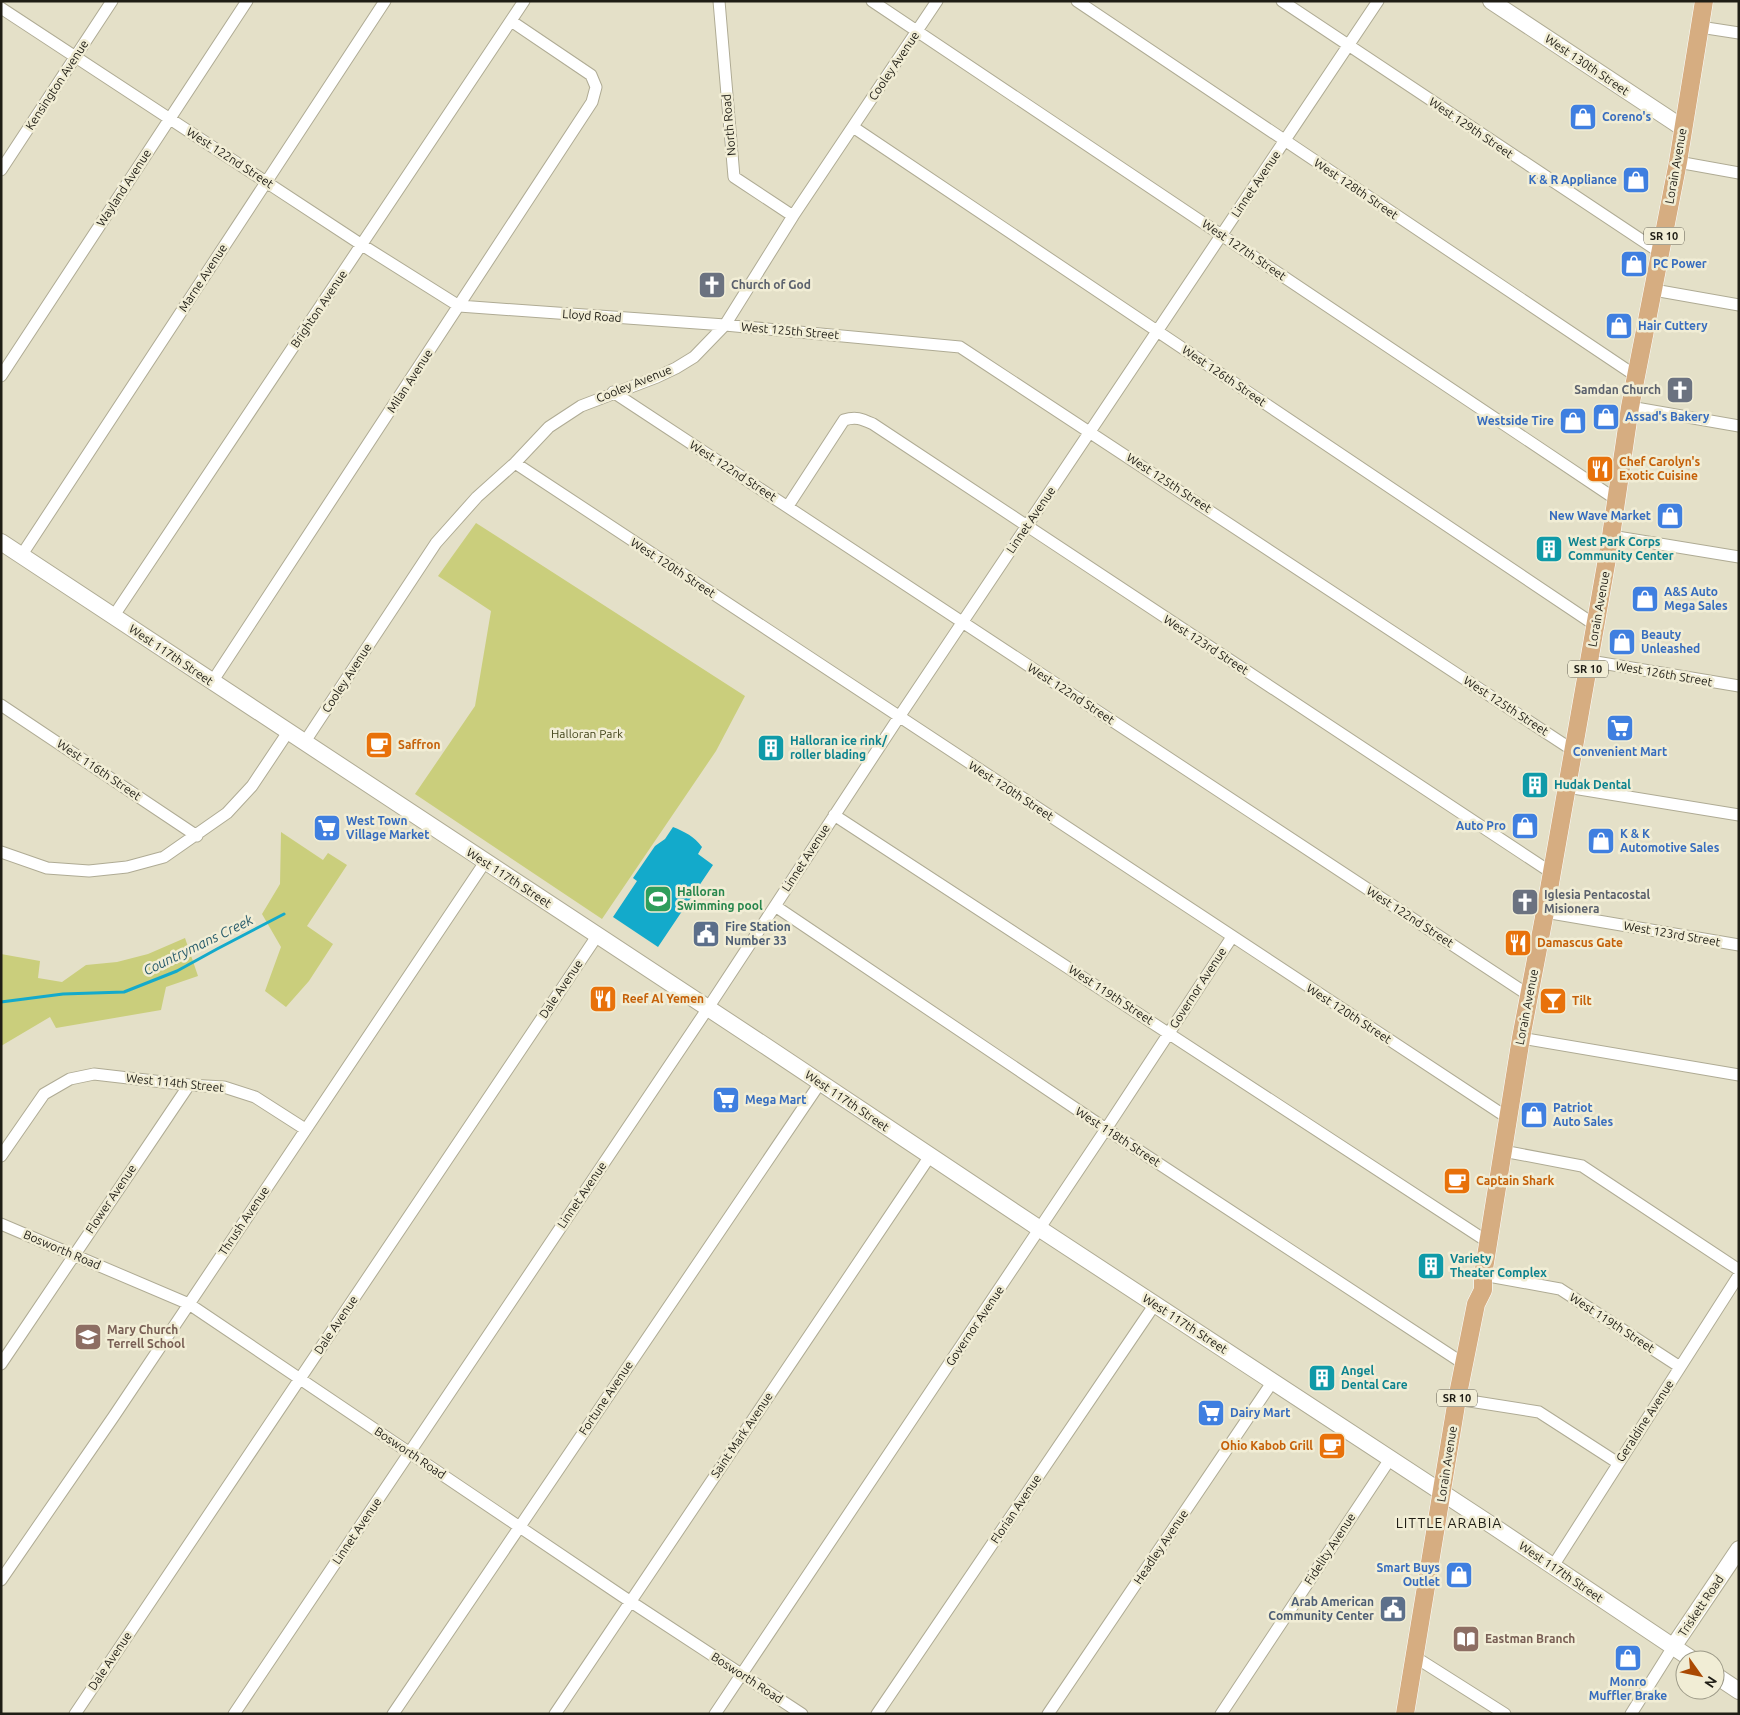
<svg xmlns="http://www.w3.org/2000/svg" width="1740" height="1715" font-family="Ubuntu,sans-serif">
<rect width="100%" height="100%" fill="#e4e0c8"/>
<!-- green -->
<path fill="#cace7c" d="M476,523l269,173 -29,55 -114,168 -187,-125 60,-88 16,-95 -53,-35z
M281,832l42,28 5,-7 19,12 -40,61 26,18 -24,37 -23,26 -21,-16 16,-44 -19,-33 18,-30z
M185,938l13,38 -32,11 -5,23 -105,18 -6,-11 -49,29v-92l39,7 -2,17 24,4 24,-17 31,-3 31,-8z"/>
<!-- water -->
<path fill="#13aacb" d="M673,827c12,5 21,9 29,20l-4,7 15,11 -55,82 -45,-30 24,-36 -4,-3 22,-32 10,-7z"/>
<g fill="none" stroke-linecap="round" stroke-linejoin="round">
<!-- stream -->
<path stroke="#13aacb" stroke-width="3" d="M1,1002l62,-8 61,-2 53,-21 40,-22 67,-35"/>
<!-- street casing -->
<g stroke="#afab94" stroke-width="13">
<path id="street" d="M719,1l15,176 59,39
M872,1l745,499
M1077,1l559,375
M1282,1l379,252
M1,8l361,237 97,61 266,19 235,22 614,404
M1700,27l39,6
M853,127l742,498
M1678,162l61,11
M1,170l111,-169
M1654,290l85,15
M1,376l246,-375
M613,392l917,604
M1630,407l109,19
M515,463l993,655
M788,506l56,-86c12,-4 18,-1 29,4l679,449
M1611,536l128,21
M21,556l364,-555
M113,617l411,-616
M1590,661l149,25
M212,682l380,-580 4,-15 -5,-12 -80,-54
M1,705l196,131
M304,743l132,-200 41,-46 38,-34 34,-36 32,-21 76,-29 19,-9 18,-11 31,-32 68,-109 144,-215
M1567,787l172,28
M834,815l654,427
M1,852l46,16 42,3 38,-4 37,-10 63,-44 25,-27 36,-54
M775,906l331,223 358,235
M1545,912l194,33
M1521,1038l218,37
M1503,1151l79,15 157,104
M1,1156l43,-62 26,-15 24,-5 95,11 35,2 31,10 50,32
M1,1224l188,80 433,292 180,118
M1483,1275l77,14 120,78
M1,1364l188,-279
M1457,1399l82,13 79,51
M1553,1566l186,-291
M1,1580l113,-164 371,-554
M1415,1657l90,57
M75,1714l522,-778
M234,1714l474,-706 191,-291 479,-716
M393,1714l427,-631
M555,1714l375,-558
M715,1714l391,-585 126,-192
M877,1714l278,-410
M1048,1714l225,-333
M1221,1714l169,-255
M1631,1714l42,-67"/>
</g>
<!-- secondary casing -->
<g stroke="#afab94" stroke-width="18">
<path id="secondary" d="M1491,1l192,127
M1,542l763,503 276,184 453,297 200,134
M1673,1647l66,-98
M1715,1675l24,16"/>
</g>
<!-- primary casing -->
<g stroke="#fff" stroke-width="19">
<path id="primary" d="M1405,1714l52,-315 19,-95 7,-14v-15l38,-237 24,-126 66,-376 19,-129 48,-245 26,-161"/>
</g>
<!-- street -->
<use href="#street" stroke="#fff" stroke-width="11"/>
<!-- secondary -->
<use href="#secondary" stroke="#fff" stroke-width="16"/>
<!-- primary -->
<use href="#primary" stroke="#d6ad81" stroke-width="18"/>
</g>
<!-- icons -->
<defs>
<g id="shop-square" transform="scale(1.4375)"><rect x="-9" y="-9" width="18" height="18" rx="4" fill="#3f7fe0" stroke="#f1edd5"/><path d="M-5-2.5h2.3a2.7 3.5 0 0 1 5.4 0H5L5.5 6h-11ZM-1.5-2.5h3a1.5 2.3 0 0 0-3 0Z" fill="#fff"/></g>
<g id="church-square" transform="scale(1.4375)"><rect x="-9" y="-9" width="18" height="18" rx="4" fill="#6b7280" stroke="#f1edd5"/><path d="M-1.2-6h2.4v3.5h3.3v2.4h-3.3V6h-2.4V-.1h-3.3v-2.4h3.3Z" fill="#fff"/></g>
<g id="restaurant-square" transform="scale(1.4375)"><rect x="-9" y="-9" width="18" height="18" rx="4" fill="#e8710a" stroke="#f1edd5"/><path d="M-5-6h1v4h1v-4h1v4h1v-4h1v5L-1.5 .5V6h-2V.5L-5-1ZM5-6V6H3V1.5H1.5Q1.5-4 5-6Z" fill="#fff"/></g>
<g id="building-square" transform="scale(1.4375)"><rect x="-9" y="-9" width="18" height="18" rx="4" fill="#0f9aa8" stroke="#f1edd5"/><path d="M-4-6H4V6H1V3H-1V6H-4ZM-2.5-4.3h1.7v1.8h-1.7ZM.8-4.3h1.7v1.8H.8ZM-2.5-1h1.7V.8h-1.7ZM.8-1h1.7V.8H.8Z" fill="#fff"/></g>
<g id="supermarket-square" transform="scale(1.4375)"><rect x="-9" y="-9" width="18" height="18" rx="4" fill="#3f7fe0" stroke="#f1edd5"/><path d="M-6-5.5h2.5l.6 2H6L4.5 2H-2.5L-4.4-4H-6ZM-1.5 3.2a1.3 1.3 0 1 0 .1 0ZM3 3.2a1.3 1.3 0 1 0 .1 0Z" fill="#fff"/></g>
<g id="cafe-square" transform="scale(1.4375)"><rect x="-9" y="-9" width="18" height="18" rx="4" fill="#e8710a" stroke="#f1edd5"/><path d="M-5.5-4.5H6V0H3Q3 3.5 0 3.5H-2.5Q-5.5 3.5-5.5 0ZM3-3.2v2h1.7v-2ZM-6 4.5H4V6H-6Z" fill="#fff"/></g>
<g id="stadium-square" transform="scale(1.4375)"><rect x="-9" y="-9" width="18" height="18" rx="4" fill="#2e9e5b" stroke="#f1edd5"/><path d="M0-5a6.5 5 0 1 0 0 10a6.5 5 0 1 0 0-10ZM-3.5-1.8h7v3.6h-7Z" fill="#fff"/></g>
<g id="civic-square" transform="scale(1.4375)"><rect x="-9" y="-9" width="18" height="18" rx="4" fill="#5c6f8a" stroke="#f1edd5"/><path d="M-.6-6.5H3V-4.5H.6V-3L4-1V1h2V6H-6V1h2V-1L-.6-3ZM-1.2 2.5V6h2.4V2.5Z" fill="#fff"/></g>
<g id="bar-square" transform="scale(1.4375)"><rect x="-9" y="-9" width="18" height="18" rx="4" fill="#e8710a" stroke="#f1edd5"/><path d="M-6-5H6L.8 .8V4.5H3.5V6h-7V4.5H-.8V.8Z" fill="#fff"/></g>
<g id="school-square" transform="scale(1.4375)"><rect x="-9" y="-9" width="18" height="18" rx="4" fill="#8d6e63" stroke="#f1edd5"/><path d="M0-5L7-2L0 1L-7-2ZM-4 1L0 2.5L4 1V4Q0 6-4 4Z" fill="#fff"/></g>
<g id="library-square" transform="scale(1.4375)"><rect x="-9" y="-9" width="18" height="18" rx="4" fill="#8d6e63" stroke="#f1edd5"/><path d="M-6-4Q-3-5.5-.7-3.5V5Q-3 3-6 4ZM6-4Q3-5.5 .7-3.5V5Q3 3 6 4Z" fill="#fff"/></g>
</defs>
<g fill-rule="evenodd">
<use href="#shop-square" x="1583" y="117"/>
<use href="#shop-square" x="1636" y="180"/>
<use href="#shop-square" x="1634" y="264"/>
<use href="#church-square" x="712" y="285"/>
<use href="#shop-square" x="1619" y="326"/>
<use href="#church-square" x="1680" y="390"/>
<use href="#shop-square" x="1606" y="417"/>
<use href="#shop-square" x="1573" y="421"/>
<use href="#restaurant-square" x="1600" y="469"/>
<use href="#shop-square" x="1670" y="516"/>
<use href="#building-square" x="1549" y="549"/>
<use href="#shop-square" x="1645" y="599"/>
<use href="#shop-square" x="1622" y="642"/>
<use href="#supermarket-square" x="1620" y="728"/>
<use href="#cafe-square" x="379" y="745"/>
<use href="#building-square" x="771" y="748"/>
<use href="#building-square" x="1535" y="785"/>
<use href="#shop-square" x="1525" y="826"/>
<use href="#supermarket-square" x="327" y="828"/>
<use href="#shop-square" x="1601" y="841"/>
<use href="#stadium-square" x="658" y="899"/>
<use href="#church-square" x="1525" y="902"/>
<use href="#civic-square" x="706" y="934"/>
<use href="#restaurant-square" x="1518" y="943"/>
<use href="#restaurant-square" x="603" y="999"/>
<use href="#bar-square" x="1553" y="1001"/>
<use href="#supermarket-square" x="726" y="1100"/>
<use href="#shop-square" x="1534" y="1115"/>
<use href="#cafe-square" x="1457" y="1181"/>
<use href="#building-square" x="1431" y="1266"/>
<use href="#school-square" x="88" y="1337"/>
<use href="#building-square" x="1322" y="1378"/>
<use href="#supermarket-square" x="1211" y="1413"/>
<use href="#cafe-square" x="1332" y="1446"/>
<use href="#shop-square" x="1459" y="1575"/>
<use href="#civic-square" x="1393" y="1609"/>
<use href="#library-square" x="1466" y="1639"/>
<use href="#shop-square" x="1628" y="1658"/>
</g>
<g text-anchor="middle" stroke-width="5" stroke-linejoin="round" paint-order="stroke">
<!-- shield labels -->
<g fill="#f1edd5" stroke="#5e5b4f" stroke-width="1">
<rect x="1644" y="227.5" width="40" height="17" rx="4"/>
<rect x="1568" y="660.5" width="40" height="17" rx="4"/>
<rect x="1437" y="1389.5" width="40" height="17" rx="4"/>
</g>
<g font-size="11" font-weight="bold" fill="#1f1d15">
<text x="1664" y="240">SR 10</text>
<text x="1588" y="673">SR 10</text>
<text x="1457" y="1402">SR 10</text>
</g>
<!-- street labels -->
<g font-size="12" fill="#1f1d15" stroke="#f1edd5">
<text transform="translate(1587 65) rotate(34)" y="4">West 130th Street</text>
<text transform="translate(894 66) rotate(-56)" y="4">Cooley Avenue</text>
<text transform="translate(57 85) rotate(-57)" y="4">Kensington Avenue</text>
<text transform="translate(729 125) rotate(-95)" y="4">North Road</text>
<text transform="translate(1471 128) rotate(34)" y="4">West 129th Street</text>
<text transform="translate(230 158) rotate(33)" y="4">West 122nd Street</text>
<text transform="translate(1676 166) rotate(-80)" y="4">Lorain Avenue</text>
<text transform="translate(1256 184) rotate(-56)" y="4">Linnet Avenue</text>
<text transform="translate(124 188) rotate(-57)" y="4">Wayland Avenue</text>
<text transform="translate(1356 189) rotate(34)" y="4">West 128th Street</text>
<text transform="translate(1244 250) rotate(34)" y="4">West 127th Street</text>
<text transform="translate(203 278) rotate(-57)" y="4">Marne Avenue</text>
<text transform="translate(319 309) rotate(-56)" y="4">Brighton Avenue</text>
<text transform="translate(592 316) rotate(4)" y="4">Lloyd Road</text>
<text transform="translate(790 331) rotate(5)" y="4">West 125th Street</text>
<text transform="translate(1224 376) rotate(34)" y="4">West 126th Street</text>
<text transform="translate(410 381) rotate(-57)" y="4">Milan Avenue</text>
<text transform="translate(634 384) rotate(-22)" y="4">Cooley Avenue</text>
<text transform="translate(733 471) rotate(33)" y="4">West 122nd Street</text>
<text transform="translate(1169 483) rotate(33)" y="4">West 125th Street</text>
<text transform="translate(1031 520) rotate(-56)" y="4">Linnet Avenue</text>
<text transform="translate(673 568) rotate(33)" y="4">West 120th Street</text>
<text transform="translate(1599 609) rotate(-80)" y="4">Lorain Avenue</text>
<text transform="translate(1206 645) rotate(33)" y="4">West 123rd Street</text>
<text transform="translate(171 655) rotate(34)" y="4">West 117th Street</text>
<text transform="translate(1664 674) rotate(10)" y="4">West 126th Street</text>
<text transform="translate(347 678) rotate(-57)" y="4">Cooley Avenue</text>
<text transform="translate(1071 694) rotate(33)" y="4">West 122nd Street</text>
<text transform="translate(1506 706) rotate(33)" y="4">West 125th Street</text>
<text transform="translate(99 770) rotate(34)" y="4">West 116th Street</text>
<text transform="translate(1011 791) rotate(33)" y="4">West 120th Street</text>
<text transform="translate(806 858) rotate(-57)" y="4">Linnet Avenue</text>
<text transform="translate(509 878) rotate(33)" y="4">West 117th Street</text>
<text transform="translate(1410 917) rotate(33)" y="4">West 122nd Street</text>
<text transform="translate(1672 934) rotate(10)" y="4">West 123rd Street</text>
<text transform="translate(1198 988) rotate(-57)" y="4">Governor Avenue</text>
<text transform="translate(561 989) rotate(-56)" y="4">Dale Avenue</text>
<text transform="translate(1111 995) rotate(33)" y="4">West 119th Street</text>
<text transform="translate(1527 1007) rotate(-79)" y="4">Lorain Avenue</text>
<text transform="translate(1349 1014) rotate(33)" y="4">West 120th Street</text>
<text transform="translate(175 1083) rotate(6)" y="4">West 114th Street</text>
<text transform="translate(847 1101) rotate(34)" y="4">West 117th Street</text>
<text transform="translate(1118 1137) rotate(33)" y="4">West 118th Street</text>
<text transform="translate(582 1195) rotate(-56)" y="4">Linnet Avenue</text>
<text transform="translate(111 1199) rotate(-56)" y="4">Flower Avenue</text>
<text transform="translate(244 1221) rotate(-56)" y="4">Thrush Avenue</text>
<text transform="translate(62 1250) rotate(23)" y="4">Bosworth Road</text>
<text transform="translate(1612 1323) rotate(33)" y="4">West 119th Street</text>
<text transform="translate(1185 1324) rotate(33)" y="4">West 117th Street</text>
<text transform="translate(336 1325) rotate(-56)" y="4">Dale Avenue</text>
<text transform="translate(975 1326) rotate(-56)" y="4">Governor Avenue</text>
<text transform="translate(606 1398) rotate(-56)" y="4">Fortune Avenue</text>
<text transform="translate(1645 1421) rotate(-57)" y="4">Geraldine Avenue</text>
<text transform="translate(742 1435) rotate(-56)" y="4">Saint Mark Avenue</text>
<text transform="translate(410 1453) rotate(34)" y="4">Bosworth Road</text>
<text transform="translate(1447 1464) rotate(-81)" y="4">Lorain Avenue</text>
<text transform="translate(1016 1509) rotate(-56)" y="4">Florian Avenue</text>
<text transform="translate(357 1531) rotate(-56)" y="4">Linnet Avenue</text>
<text transform="translate(1161 1547) rotate(-56)" y="4">Headley Avenue</text>
<text transform="translate(1330 1549) rotate(-57)" y="4">Fidelity Avenue</text>
<text transform="translate(1561 1572) rotate(34)" y="4">West 117th Street</text>
<text transform="translate(1701 1606) rotate(-56)" y="4">Triskett Road</text>
<text transform="translate(110 1661) rotate(-56)" y="4">Dale Avenue</text>
<text transform="translate(747 1678) rotate(33)" y="4">Bosworth Road</text>
</g>
<!-- shop labels -->
<g font-size="12" font-weight="bold" fill="#366cbe" stroke="#f1edd5" text-anchor="start">
<text x="1602" y="121">Coreno's</text>
<text x="1617" y="184" text-anchor="end">K &amp; R Appliance</text>
<text x="1653" y="268">PC Power</text>
<text x="1638" y="330">Hair Cuttery</text>
<text x="1625" y="421">Assad's Bakery</text>
<text x="1554" y="425" text-anchor="end">Westside Tire</text>
<text x="1651" y="520" text-anchor="end">New Wave Market</text>
<text x="1664" y="596">A&amp;S Auto<tspan x="1664" dy="14">Mega Sales</tspan></text>
<text x="1641" y="639">Beauty<tspan x="1641" dy="14">Unleashed</tspan></text>
<text x="1620" y="756" text-anchor="middle">Convenient Mart</text>
<text x="346" y="825">West Town<tspan x="346" dy="14">Village Market</tspan></text>
<text x="1506" y="830" text-anchor="end">Auto Pro</text>
<text x="1620" y="838">K &amp; K<tspan x="1620" dy="14">Automotive Sales</tspan></text>
<text x="745" y="1104">Mega Mart</text>
<text x="1553" y="1112">Patriot<tspan x="1553" dy="14">Auto Sales</tspan></text>
<text x="1230" y="1417">Dairy Mart</text>
<text x="1440" y="1572" text-anchor="end">Smart Buys<tspan x="1440" dy="14">Outlet</tspan></text>
<text x="1628" y="1686" text-anchor="middle">Monro<tspan x="1628" dy="14">Muffler Brake</tspan></text>
</g>
<!-- worship labels -->
<g font-size="12" font-weight="bold" fill="#5b616d" stroke="#f1edd5" text-anchor="start">
<text x="731" y="289">Church of God</text>
<text x="1661" y="394" text-anchor="end">Samdan Church</text>
<text x="1544" y="899">Iglesia Pentacostal<tspan x="1544" dy="14">Misionera</tspan></text>
</g>
<!-- food labels -->
<g font-size="12" font-weight="bold" fill="#c56008" stroke="#f1edd5" text-anchor="start">
<text x="1619" y="466">Chef Carolyn's<tspan x="1619" dy="14">Exotic Cuisine</tspan></text>
<text x="398" y="749">Saffron</text>
<text x="1537" y="947">Damascus Gate</text>
<text x="622" y="1003">Reef Al Yemen</text>
<text x="1572" y="1005">Tilt</text>
<text x="1476" y="1185">Captain Shark</text>
<text x="1313" y="1450" text-anchor="end">Ohio Kabob Grill</text>
</g>
<!-- culture labels -->
<g font-size="12" font-weight="bold" fill="#0d838f" stroke="#f1edd5" text-anchor="start">
<text x="1568" y="546">West Park Corps<tspan x="1568" dy="14">Community Center</tspan></text>
<text x="790" y="745">Halloran ice rink/<tspan x="790" dy="14">roller blading</tspan></text>
<text x="1554" y="789">Hudak Dental</text>
<text x="1450" y="1263">Variety<tspan x="1450" dy="14">Theater Complex</tspan></text>
<text x="1341" y="1375">Angel<tspan x="1341" dy="14">Dental Care</tspan></text>
</g>
<!-- park labels -->
<g font-size="12" fill="#43451c" stroke="#f1edd5">
<text x="587" y="738">Halloran Park</text>
</g>
<!-- leisure labels -->
<g font-size="12" font-weight="bold" fill="#27864d" stroke="#f1edd5" text-anchor="start">
<text x="677" y="896">Halloran<tspan x="677" dy="14">Swimming pool</tspan></text>
</g>
<!-- service labels -->
<g font-size="12" font-weight="bold" fill="#4e5e75" stroke="#f1edd5" text-anchor="start">
<text x="725" y="931">Fire Station<tspan x="725" dy="14">Number 33</tspan></text>
<text x="1374" y="1606" text-anchor="end">Arab American<tspan x="1374" dy="14">Community Center</tspan></text>
</g>
<!-- education labels -->
<g font-size="12" font-weight="bold" fill="#785e54" stroke="#f1edd5" text-anchor="start">
<text x="107" y="1334">Mary Church<tspan x="107" dy="14">Terrell School</tspan></text>
<text x="1485" y="1643">Eastman Branch</text>
</g>
<!-- water labels -->
<g font-size="14" font-style="italic" fill="#285c6b" stroke="#f1edd5">
<text transform="translate(198 945) rotate(-26)" y="5">Countrymans Creek</text>
</g>
<!-- neighbourhood labels -->
<g font-size="14" letter-spacing="1" fill="#1f1d15" stroke="#f1edd5">
<text x="1449" y="1528">LITTLE ARABIA</text>
</g>
</g>
<!-- border -->
<rect width="1740" height="1715" fill="none" stroke="#1f1d15" stroke-width="5"/>
<!-- north arrow -->
<g transform="translate(1700 1675) rotate(123)"><circle r="24" fill="#f1edd5" stroke="#9d9a88"/>
<path d="M0-4L9 19L0 12L-9 19Z" fill="#aa4903"/>
<text y="-8" font-size="14" font-weight="bold" text-anchor="middle" fill="#1f1d15">N</text>
</g>
</svg>
